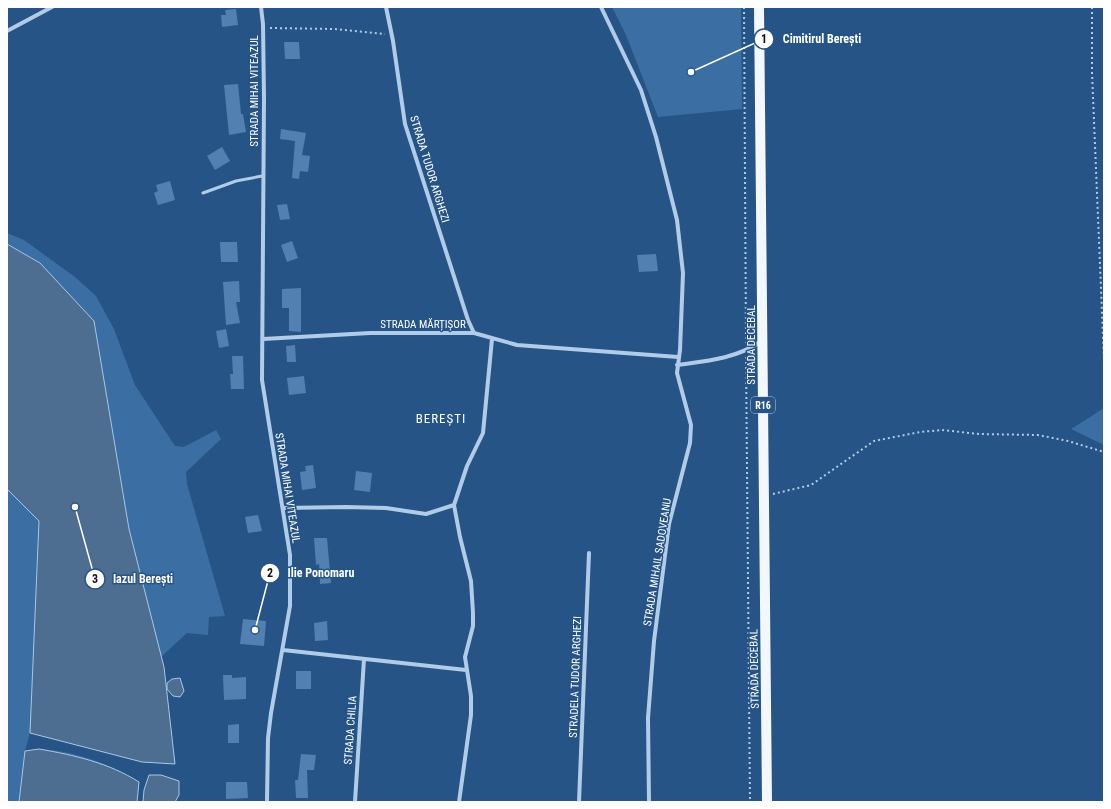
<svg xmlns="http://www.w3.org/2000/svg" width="1111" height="809" font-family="'Roboto Condensed',sans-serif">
<rect width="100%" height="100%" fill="#265486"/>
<!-- green -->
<path fill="#3b6ea3" d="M612,7h129l1,102 -84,8 -32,-82z
M7,233l17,7 51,37 21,19 18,33 21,56 40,61 9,1 32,-17 5,9 -35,33 1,12 38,132 -16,1 -1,18 -21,-2 -26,24 14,107 -33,-2 -112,-29 -5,18c5,0 10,-2 15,-2 34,2 71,15 99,33l-2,20h-130z
M1104,408v37l-33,-16z"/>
<!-- water -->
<path fill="#4e6e91" stroke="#a5c8e9" d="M7,244l33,19 54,58 35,208 35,138 11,97 -33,-2 -112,-29 9,-212 -32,-32z
M180,678l4,13 -4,6 -7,-1 -6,-7v-6l5,-4z
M39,749c35,6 70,14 100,33l-2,20h-118l6,-51z
M149,775h12l18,6v14l-4,7h-32l1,-12z"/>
<!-- building -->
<path fill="#5280b0" d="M236,9l2,16 -16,2 -1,-12h5l-1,-5z
M284,42h15l1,17h-15z
M238,84l3,30h2l3,18 -17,3 -5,-50z
M281,129l25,4 -4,22 8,1 -2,16 -8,-1 -1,8 -7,-1 3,-37 -15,-2z
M222,147l8,14 -15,9 -8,-14z
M170,181l5,19 -17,5 -4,-12 4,-2 -2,-6z
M287,204l3,15 -10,1 -3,-15z
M292,241l6,17 -11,4 -6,-17z
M220,242h17l1,20h-17z
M656,254l2,17 -19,1 -2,-17z
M239,281l1,21h-4l4,21 -14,2 -3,-43z
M301,288v44l-12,-1v-23h-7v-19z
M226,329l3,17 -10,2 -3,-17z
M295,345l1,17h-9l-1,-16z
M232,356h11l1,33h-13l-1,-15h3z
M304,376l2,17 -17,2 -2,-17z
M313,465l3,23 -14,2 -2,-18 6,-1 -1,-5z
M356,471l16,2 -2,19 -16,-2z
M258,515l4,16 -14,2 -3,-16z
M314,538h13l4,45 -11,1 -1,-20 -3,1z
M243,619l23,2 -2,25 -24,-2z
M327,621l1,19 -13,1 -1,-18z
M296,671h15v18h-15z
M223,675h9v3l14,-1v22l-22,1z
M239,724v19h-11v-18z
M301,754l15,1 -2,15h-7l1,28h-12l-1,-18h3z
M226,782h21l1,16 -22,1z"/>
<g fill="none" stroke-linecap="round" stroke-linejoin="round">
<!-- path -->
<path stroke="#b1cce8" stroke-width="2" stroke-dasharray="2 3" stroke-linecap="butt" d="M744,7l2,336
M1092,7v66l12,288
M270,28l64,1 51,5
M746,357l4,445
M773,494l38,-9 63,-44 46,-9 22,-2 37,4 59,1 30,6 36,11"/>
<!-- service -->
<path stroke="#b1cce8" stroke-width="3" d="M203,193l33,-12 26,-5"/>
<!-- minor -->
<path stroke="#b1cce8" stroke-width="4" d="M261,7l2,17 1,74 -2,282 28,175v51l-19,107 -3,25 -1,64
M386,7l7,34 12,83 63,196 6,13
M601,7l40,83 15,47 21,83 6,53 -3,77 -3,23 14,52 -1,18 -21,81 -15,117 -6,77 1,84
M7,31l45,-24
M263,339l107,-6h104l43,12 161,12
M677,365c29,-4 58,-6 83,-23
M283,508l63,-1 40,1 40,6 28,-9
M283,650l183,20
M355,802l9,-143
M459,802l12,-87v-19l-6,-39 8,-31v-13l-2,-32 -11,-44 -6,-32 13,-39 16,-33 9,-94
M579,802l10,-249"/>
<!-- primary -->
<path stroke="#f3f8fe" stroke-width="10" d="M759,7l8,795"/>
</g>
<g text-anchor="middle" stroke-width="3" stroke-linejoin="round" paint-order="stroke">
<!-- shield labels -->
<rect fill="#265486" stroke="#beccdb" stroke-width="1" x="751" y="397" width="24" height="16" rx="3"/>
<g font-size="10" font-weight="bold" fill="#fff">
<text x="763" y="409">R16</text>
</g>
<!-- street labels -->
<g font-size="11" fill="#fff" stroke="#265486">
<text transform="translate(254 91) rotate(-90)" y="4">STRADA MIHAI VITEAZUL</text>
<text transform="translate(430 169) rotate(73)" y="4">STRADA TUDOR ARGHEZI</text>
<text x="423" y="328">STRADA MĂRȚIȘOR</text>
<text transform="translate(751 345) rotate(-90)" y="4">STRADA DECEBAL</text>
<text transform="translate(288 488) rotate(81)" y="4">STRADA MIHAI VITEAZUL</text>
<text transform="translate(657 562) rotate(-81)" y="4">STRADA MIHAIL SADOVEANU</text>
<text transform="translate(754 669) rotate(-91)" y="4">STRADA DECEBAL</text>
<text transform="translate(575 677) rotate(-88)" y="4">STRADELA TUDOR ARGHEZI</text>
<text transform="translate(350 730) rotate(-86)" y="4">STRADA CHILIA</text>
</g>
<!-- quarter labels -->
<g font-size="13" letter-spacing="1" fill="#fff" stroke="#265486">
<text x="441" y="423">BEREȘTI</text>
</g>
</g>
<!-- callouts -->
<path fill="none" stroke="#fff" stroke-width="1.5" d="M691 72L764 39M255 630L270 573M75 507L95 579"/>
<g fill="#fff" stroke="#265486" stroke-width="1.5">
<circle cx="691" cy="72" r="4"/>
<circle cx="255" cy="630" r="4"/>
<circle cx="75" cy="507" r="4"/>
<circle cx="764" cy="39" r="10"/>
<circle cx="270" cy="573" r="10"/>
<circle cx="95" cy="579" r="10"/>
</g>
<g font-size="12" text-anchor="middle" font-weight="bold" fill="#111">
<text x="764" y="43">1</text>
<text x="270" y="577">2</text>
<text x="95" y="583">3</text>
</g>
<g font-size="12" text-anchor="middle" font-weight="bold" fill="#fff" stroke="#265486" stroke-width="3" stroke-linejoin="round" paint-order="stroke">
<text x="822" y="43">Cimitirul Berești</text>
<text x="321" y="577">Ilie Ponomaru</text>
<text x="143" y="583">Iazul Berești</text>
</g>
<!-- border -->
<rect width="1111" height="809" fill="none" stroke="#ffffff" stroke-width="16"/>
</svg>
